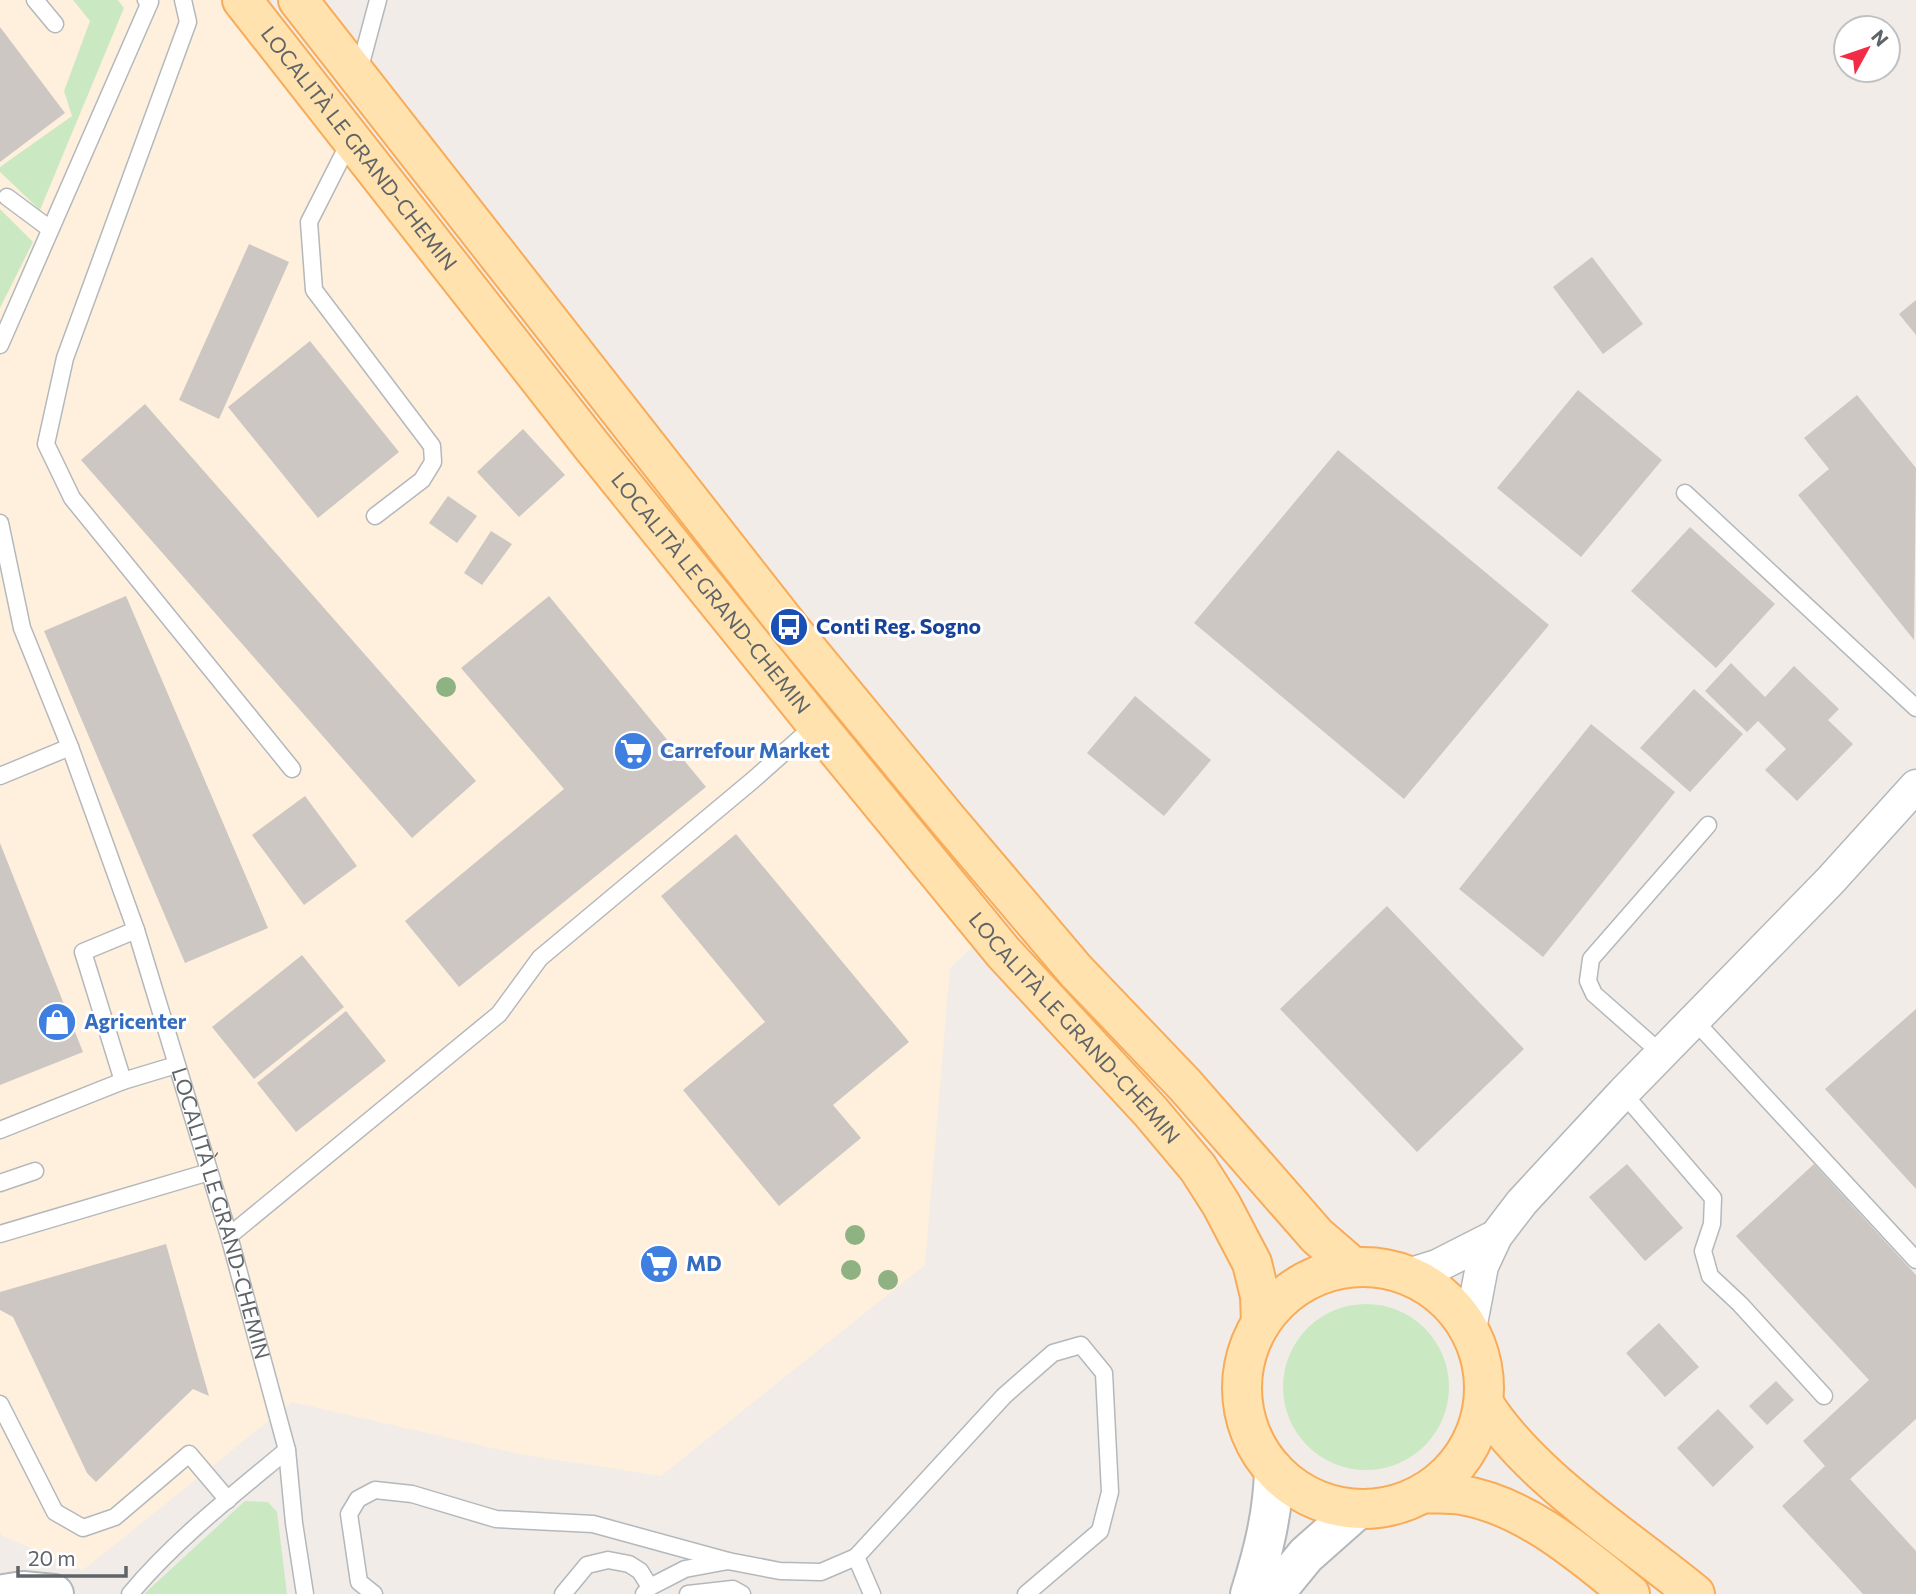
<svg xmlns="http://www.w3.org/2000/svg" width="1916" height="1594" font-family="Commissioner,sans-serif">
<rect width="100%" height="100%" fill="#f1ece7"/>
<!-- commercial -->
<path fill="#fff0dd" d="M0,0h221l555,702 197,244 -23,22 -25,297 -264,211 -142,-22 -227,-52 -209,168 -81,-34 -2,-4z"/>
<!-- green -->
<path fill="#cae9c2" d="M73,0h45l6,8 -84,202 -40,-38v-5l72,-51 -8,-25 26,-70z
M0,209l33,33 -33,66z
M1283 1387a83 83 0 1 1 166 0a83 83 0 1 1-166 0Z
M245,1501l23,1 9,10 10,82h-143z"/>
<!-- building -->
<path fill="#ccc7c2" d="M0,27l65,86 -65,49z
M249,244l40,18 -70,157 -40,-19z
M1592,257l51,67 -40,30 -50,-67z
M1916,300v35l-17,-21z
M310,341l89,111 -81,66 -90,-111z
M1578,390l84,70 -81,97 -84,-69z
M1857,395l59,73 -2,172 -116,-145 31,-26 -25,-31z
M145,404l331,377 -64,57 -331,-378z
M523,429l42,46 -46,42 -42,-45z
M1338,450l211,175 -145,174 -210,-176z
M448,496l29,20 -20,27 -28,-20z
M1690,527l85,77 -59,64 -85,-77z
M491,531l21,13 -30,41 -18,-12z
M126,596l142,332 -83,35 -141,-332z
M549,596l157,191 -247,200 -54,-66 159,-132 -103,-121z
M1731,663l34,34 29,-31 45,43 -11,11 25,24 -56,57 -32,-31 21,-21 -28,-28 -11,11 -42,-41z
M1694,689l49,45 -53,58 -50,-44z
M1135,696l76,64 -47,56 -77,-63z
M1591,724l84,68 -132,165 -84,-68z
M305,796l52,70 -53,39 -52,-70z
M736,834l173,208 -76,63 28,33 -82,68 -96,-116 82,-68 -104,-126z
M0,843l83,209 -83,33z
M1387,906l137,143 -107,103 -137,-143z
M302,955l42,52 -90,72 -42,-52z
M1916,1009v180l-91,-100z
M346,1011l40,50 -90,71 -39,-49z
M1627,1164l56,64 -38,33 -56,-64z
M1814,1164l102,111v144l-66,60 66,72v43h-53l-81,-88 43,-40 -22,-25 66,-61 -133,-144z
M166,1244l43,152 -16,-7 -97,93 -9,-9 -74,-156 -13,-7v-18z
M1659,1323l40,44 -34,30 -39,-44z
M1776,1381l18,19 -27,25 -18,-19z
M1718,1409l36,38 -41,40 -36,-39z"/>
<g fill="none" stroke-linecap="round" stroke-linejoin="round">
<!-- lane casing -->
<g stroke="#b4b8bb" stroke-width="19">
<g id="lane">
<path d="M35,0l20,24"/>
<path d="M183,0l5,22 -123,336 -19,86 26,54 220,271"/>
<path d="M359,71l19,-71"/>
<path d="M350,141l-41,81 5,68 118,156 1,16 -11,18 -47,36"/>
<path d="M7,197l43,32"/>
<path d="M0,345l150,-343 -4,-2"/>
<path d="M1685,493l231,215"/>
<path id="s1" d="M0,523l22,105 48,119 66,183 93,306 58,214 7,73 11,71"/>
<path d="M0,776l70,-29"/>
<path d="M136,930l-53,22 40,129 53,-16"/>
<path d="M1695,1021l221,239"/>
<path d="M1662,1054l-68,-60 -6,-13 3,-22 117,-134"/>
<path d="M1623,1093l90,105 -1,26 -9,27 7,25 30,28 84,92"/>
<path d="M0,1130l123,-49"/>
<path d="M0,1183l35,-12"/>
<path d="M0,1234l209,-62"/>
<path d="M229,1236l270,-222 41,-56 213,-178 63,-56"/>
<path d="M0,1404l55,108 28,16 32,-11 74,-63 39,46"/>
<path d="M130,1594c45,-54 103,-99 157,-144"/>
<path d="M374,1594l-15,-12 -10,-68 9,-15 17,-9 37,4 84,25 97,5 135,37"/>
<path d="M563,1594l24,-29 21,-5 21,4 11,7 10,16"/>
<path d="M644,1594l6,-7 35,-18 43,-8 52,10 41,1 35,-15"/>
<path d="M688,1594l45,-5 9,5"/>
<path d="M872,1594l-16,-37 148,-161 49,-43 28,-8 23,28 6,119 -10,39 -74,63"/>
</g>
</g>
<!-- street casing -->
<g stroke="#b4b8bb" stroke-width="35">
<path id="street" d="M1408,1275l29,-9 59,-30
M1470,1329l12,-63 14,-30 26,-34 101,-109 207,-212 86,-95"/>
</g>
<!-- secondary casing -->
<g stroke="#b3b8bc" stroke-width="42">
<path id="secondary" d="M4,1594l19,-3 31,3
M1250,1594c13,-41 23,-80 24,-124
M1274,1594l32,-39 52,-46"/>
</g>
<!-- primary casing -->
<g stroke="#f8ab59" stroke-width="42">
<g id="primary">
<path id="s2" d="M242,0l349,445 225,279 187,228 148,160 47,56 23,36 31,59 8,33 1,26"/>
<path d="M298,0l491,627 159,193 128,151 109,114 132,151 36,31"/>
<circle cx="1363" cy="1388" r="121"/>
<path d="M1484,1404c47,74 143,134 211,190"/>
<path d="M1424,1493c13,1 26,0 38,2 64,11 120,60 168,99"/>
</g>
</g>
<!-- lane -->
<use href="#lane" stroke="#fff" stroke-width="16"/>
<!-- street -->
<use href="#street" stroke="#fff" stroke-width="32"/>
<!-- secondary -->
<use href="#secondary" stroke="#fff" stroke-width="38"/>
<!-- primary -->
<use href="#primary" stroke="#ffe2ad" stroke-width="38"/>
</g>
<!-- trees -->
<g fill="#8eb282">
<circle cx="446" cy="687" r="10"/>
<circle cx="855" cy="1235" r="10"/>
<circle cx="851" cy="1270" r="10"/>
<circle cx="888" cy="1280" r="10"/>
</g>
<!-- icons -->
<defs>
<g id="bus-disc" transform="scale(2.0125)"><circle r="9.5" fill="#1a4fb4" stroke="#fff"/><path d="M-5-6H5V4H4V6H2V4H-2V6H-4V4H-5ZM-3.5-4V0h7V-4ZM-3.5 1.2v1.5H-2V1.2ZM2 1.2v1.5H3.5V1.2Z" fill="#fff"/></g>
<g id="supermarket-disc" transform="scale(2.0125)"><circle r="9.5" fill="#3f7fe0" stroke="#fff"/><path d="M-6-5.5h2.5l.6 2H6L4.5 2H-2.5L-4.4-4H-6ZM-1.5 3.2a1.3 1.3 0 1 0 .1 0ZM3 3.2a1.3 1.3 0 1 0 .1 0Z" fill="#fff"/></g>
<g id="shop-disc" transform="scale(2.0125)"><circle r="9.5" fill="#3f7fe0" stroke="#fff"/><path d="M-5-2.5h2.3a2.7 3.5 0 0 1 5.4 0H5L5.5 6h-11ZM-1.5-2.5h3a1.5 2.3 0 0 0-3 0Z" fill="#fff"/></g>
</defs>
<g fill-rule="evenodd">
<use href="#bus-disc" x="789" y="627"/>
<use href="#supermarket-disc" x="633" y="751"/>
<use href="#shop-disc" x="57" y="1022"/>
<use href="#supermarket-disc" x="659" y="1264"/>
</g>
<g text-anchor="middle" stroke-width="6" stroke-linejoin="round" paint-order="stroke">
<!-- street labels -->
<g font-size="21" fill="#5e6467" stroke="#fff">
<text dy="7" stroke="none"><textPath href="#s2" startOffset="189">LOCALITÀ LE GRAND-CHEMIN</textPath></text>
<text dy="7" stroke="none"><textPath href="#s2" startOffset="756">LOCALITÀ LE GRAND-CHEMIN</textPath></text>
<text dy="7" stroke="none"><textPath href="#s2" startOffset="1323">LOCALITÀ LE GRAND-CHEMIN</textPath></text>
<text dy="7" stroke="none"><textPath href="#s1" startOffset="726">LOCALITÀ LE GRAND-CHEMIN</textPath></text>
</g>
<!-- transit labels -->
<g font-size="21" font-weight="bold" fill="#164399" stroke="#fff" text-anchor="start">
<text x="816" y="634">Conti Reg. Sogno</text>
</g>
<!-- shop labels -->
<g font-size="21" font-weight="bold" fill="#366cbe" stroke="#fff" text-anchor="start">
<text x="660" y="758">Carrefour Market</text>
<text x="84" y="1029">Agricenter</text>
<text x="686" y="1271">MD</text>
</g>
</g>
<!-- north arrow -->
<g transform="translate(1867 49) rotate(50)"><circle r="33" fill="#ffffff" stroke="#bfc1c2" stroke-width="2"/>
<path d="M0-5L12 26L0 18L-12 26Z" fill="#f12c44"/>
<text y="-10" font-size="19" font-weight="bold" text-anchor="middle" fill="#5e6467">N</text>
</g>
<!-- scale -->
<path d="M18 1566v10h108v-10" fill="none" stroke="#5e6467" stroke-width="3.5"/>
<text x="28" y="1566" font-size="21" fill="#5e6467" stroke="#ffffff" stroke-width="5" paint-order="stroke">20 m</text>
</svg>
